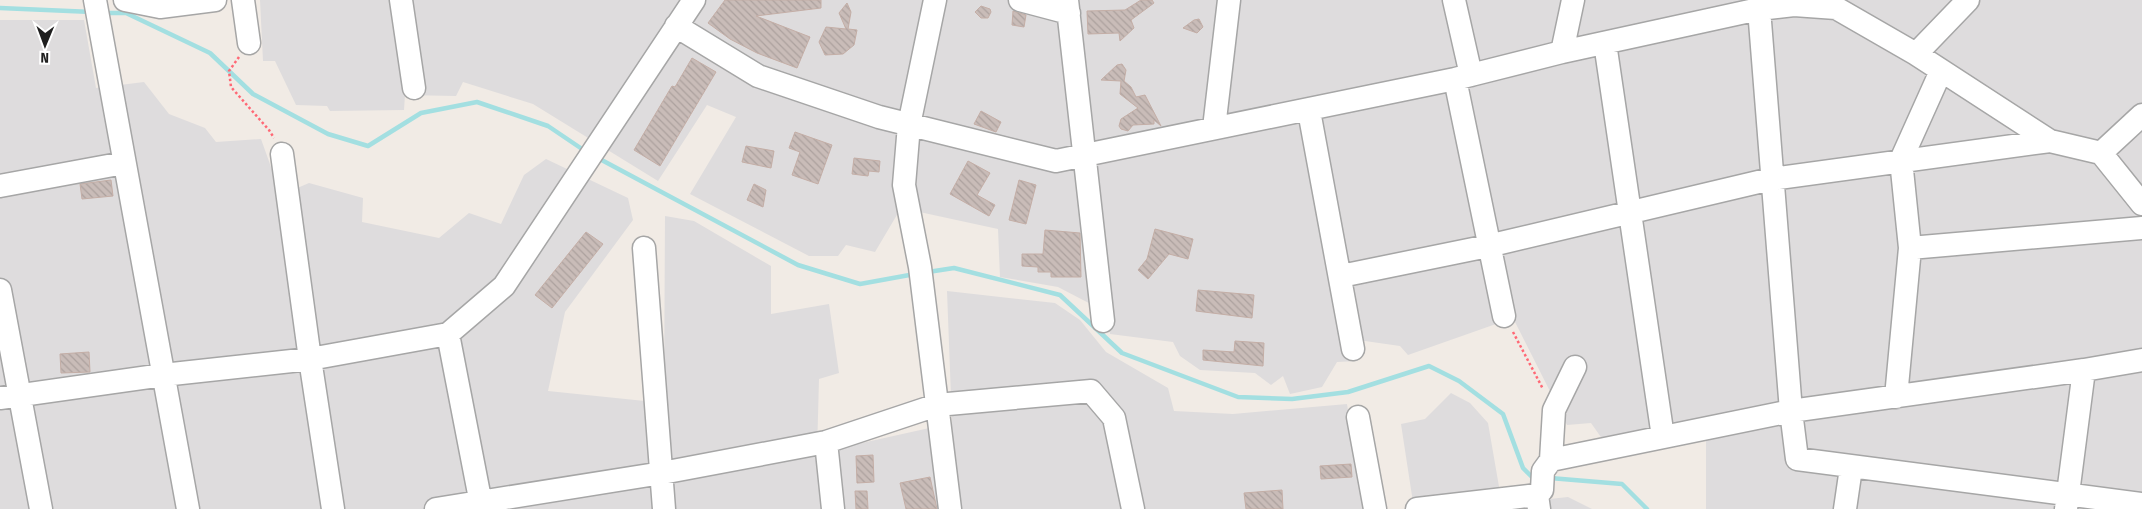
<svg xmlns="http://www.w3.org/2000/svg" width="2142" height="509" font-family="'Fira Sans Condensed',sans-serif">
<defs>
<pattern id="building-back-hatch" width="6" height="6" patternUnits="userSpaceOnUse" patternTransform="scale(1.25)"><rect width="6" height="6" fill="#c9bcb8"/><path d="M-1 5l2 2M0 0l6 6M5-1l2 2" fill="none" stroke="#aca19e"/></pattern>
</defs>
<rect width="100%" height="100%" fill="#f1ebe5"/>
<!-- residential -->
<path fill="#dedcdd" d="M260,0h1882v509h-436v-69l-91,17 -24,-34 -24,2 -54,-107 -105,37 -8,-9 -42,-6v21l-21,1 -15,25 -32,7 -7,-18 -12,9 -16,-12 -55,-3 -20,-14 -7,-14 -63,-8 -2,-21 -50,-26 -58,-10 -2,-48 -97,-21 -26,44 -29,-7 -8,11h-29l-119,-62 46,-77 -29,-12 -49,76 -125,-77 -70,-22 -7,14 -51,-1 -1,15 -74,1 -3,-5 -31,-1 -21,-44h-12z
M0,20h84l12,68 48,-6 25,32 36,14 11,14 45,-3 20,56 28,-12 54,15 -1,24 77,16 30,-25 32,11 23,-49 22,-16 82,39 5,22 -68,92 -17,79 116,12 1,-187 29,5 77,45v48l58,-10 10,69 -20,6 -2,74 135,-30 -5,-132 108,12 25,17 26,32 62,36 6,23 59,3 114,-10 16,105h-1363z
M1451,393l19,10 18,20 14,81 66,-7 24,12h-178l-13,-85 24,-5z"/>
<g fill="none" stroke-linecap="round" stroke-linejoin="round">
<!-- stream -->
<path stroke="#a3dfe1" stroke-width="4.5" d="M0,8l92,4
M105,13h21l84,40 43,41 75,40 40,12 53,-33 56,-11 71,24 37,25
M596,157l202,108 62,19 55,-10
M928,272l26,-4 106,27 62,58 116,44 54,2 56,-7 81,-26 30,15 44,33 20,54 9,9h5
M1550,478l72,6 25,25"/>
</g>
<!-- building -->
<path fill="url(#building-back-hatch)" stroke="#c4aea6" d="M725,0h96v8l-65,8 54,21 -13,31 -40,-15 -27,-14 -22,-16z
M1141,0h11l2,3 -23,17 3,8 -14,13 -1,-8 -31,1 -1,-23 38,-1z
M847,3l4,9 -3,17 9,1 -3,15 -11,9 -18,1 -6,-13 7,-15 20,2 -7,-16z
M981,6l9,3 1,3 -3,6h-7l-6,-6z
M1013,11l13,4 -2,12 -12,-2z
M1199,19l4,8 -6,6 -14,-5 11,-8z
M692,58l24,14 -56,94 -26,-16 38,-64 3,1z
M1122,64l4,6 -2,11 7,6 5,10 9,-2 16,31 -7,-6v4l-21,1 -5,6 -7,-2 -2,-3 2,-7 17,-11 -18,-14 1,-13 -20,-1 16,-15z
M981,111l20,11 -5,10 -22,-8z
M795,132l37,13 -14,39 -26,-9 8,-23 -11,-4z
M746,146l28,5 -3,17 -29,-6z
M854,158l26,3 -1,11 -10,-1 -1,5 -16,-2z
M968,161l22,12 -13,22 18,10 -6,11 -39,-22z
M111,180l2,16 -31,3 -2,-15z
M1019,180l17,5 -10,39 -17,-4z
M754,184l12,6 -3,17 -16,-7z
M1155,229l38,10 -5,20 -19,-5 -21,25 -10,-9 9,-11z
M1045,230l35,3 1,44h-30v-5h-13v-5l-16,-1v-12h21z
M586,232l17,12 -51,64 -17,-13z
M1198,290l56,5 -2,23 -56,-7z
M1235,341l29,2 -1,23 -60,-6v-10l31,2z
M89,352l1,20 -29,1 -1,-19z
M873,455l1,27 -17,1 -1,-27z
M1351,464l1,13 -31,2 -1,-13z
M930,477l7,32h-31l-6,-26z
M1282,490l1,19h-37l-2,-16z
M855,491h12l1,18h-12z"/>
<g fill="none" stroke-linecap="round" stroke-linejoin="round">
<!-- minor casing -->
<g stroke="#a6a6a6" stroke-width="25">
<path id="minor" d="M95,0l93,509
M125,0l35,7 55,-7
M243,0l6,43
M401,0l13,88
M935,0l-26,125 -5,60 16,82 30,242
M1020,0l49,13
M1067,0l36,321
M1454,0l17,75
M1759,9l32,402 6,48 345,45
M676,26l82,50 121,41 177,44 399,-82 107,-27 197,-43 35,-4 42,3 80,46 134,87 51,12 41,51
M1605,43l58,394
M1562,52l11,-52
M1916,54l52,-54
M1455,79l49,237
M1309,111l44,238
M1214,128l15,-128
M2101,153l41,-38
M282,154l28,205 23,150
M0,186l124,-23
M644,248l20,261
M1910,248l232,-20
M1341,276l147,-30 283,-67 279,-38
M0,290l41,219
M448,334l34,175
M1896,397l14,-149 -9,-88 40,-89
M0,398l163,-23 147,-16 138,-25 56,-48 190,-286
M1358,417l17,92
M826,442l7,67
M1551,460l3,-50 21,-43
M436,509l226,-36 164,-31 111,-37 154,-14 23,27 19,91
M1417,509l120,-14
M1539,509l-2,-14 5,-5 1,-19 8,-11 240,-49 293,-41 58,-10
M1845,509l6,-41
M2066,509l18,-139"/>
</g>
<!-- path -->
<path stroke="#ff6875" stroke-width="2.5" stroke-dasharray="2.5 2.5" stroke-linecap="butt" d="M239,57l-10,14 2,16 38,43 5,8
M1513,332l30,57"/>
<!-- minor -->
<use href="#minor" stroke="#fff" stroke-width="22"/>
</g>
<!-- north arrow -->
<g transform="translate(45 45) rotate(181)" stroke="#ffffff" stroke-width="4" paint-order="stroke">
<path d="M0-4L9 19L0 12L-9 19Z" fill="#1f1f1f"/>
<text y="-8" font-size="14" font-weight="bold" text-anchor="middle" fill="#1f1f1f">N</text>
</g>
</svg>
